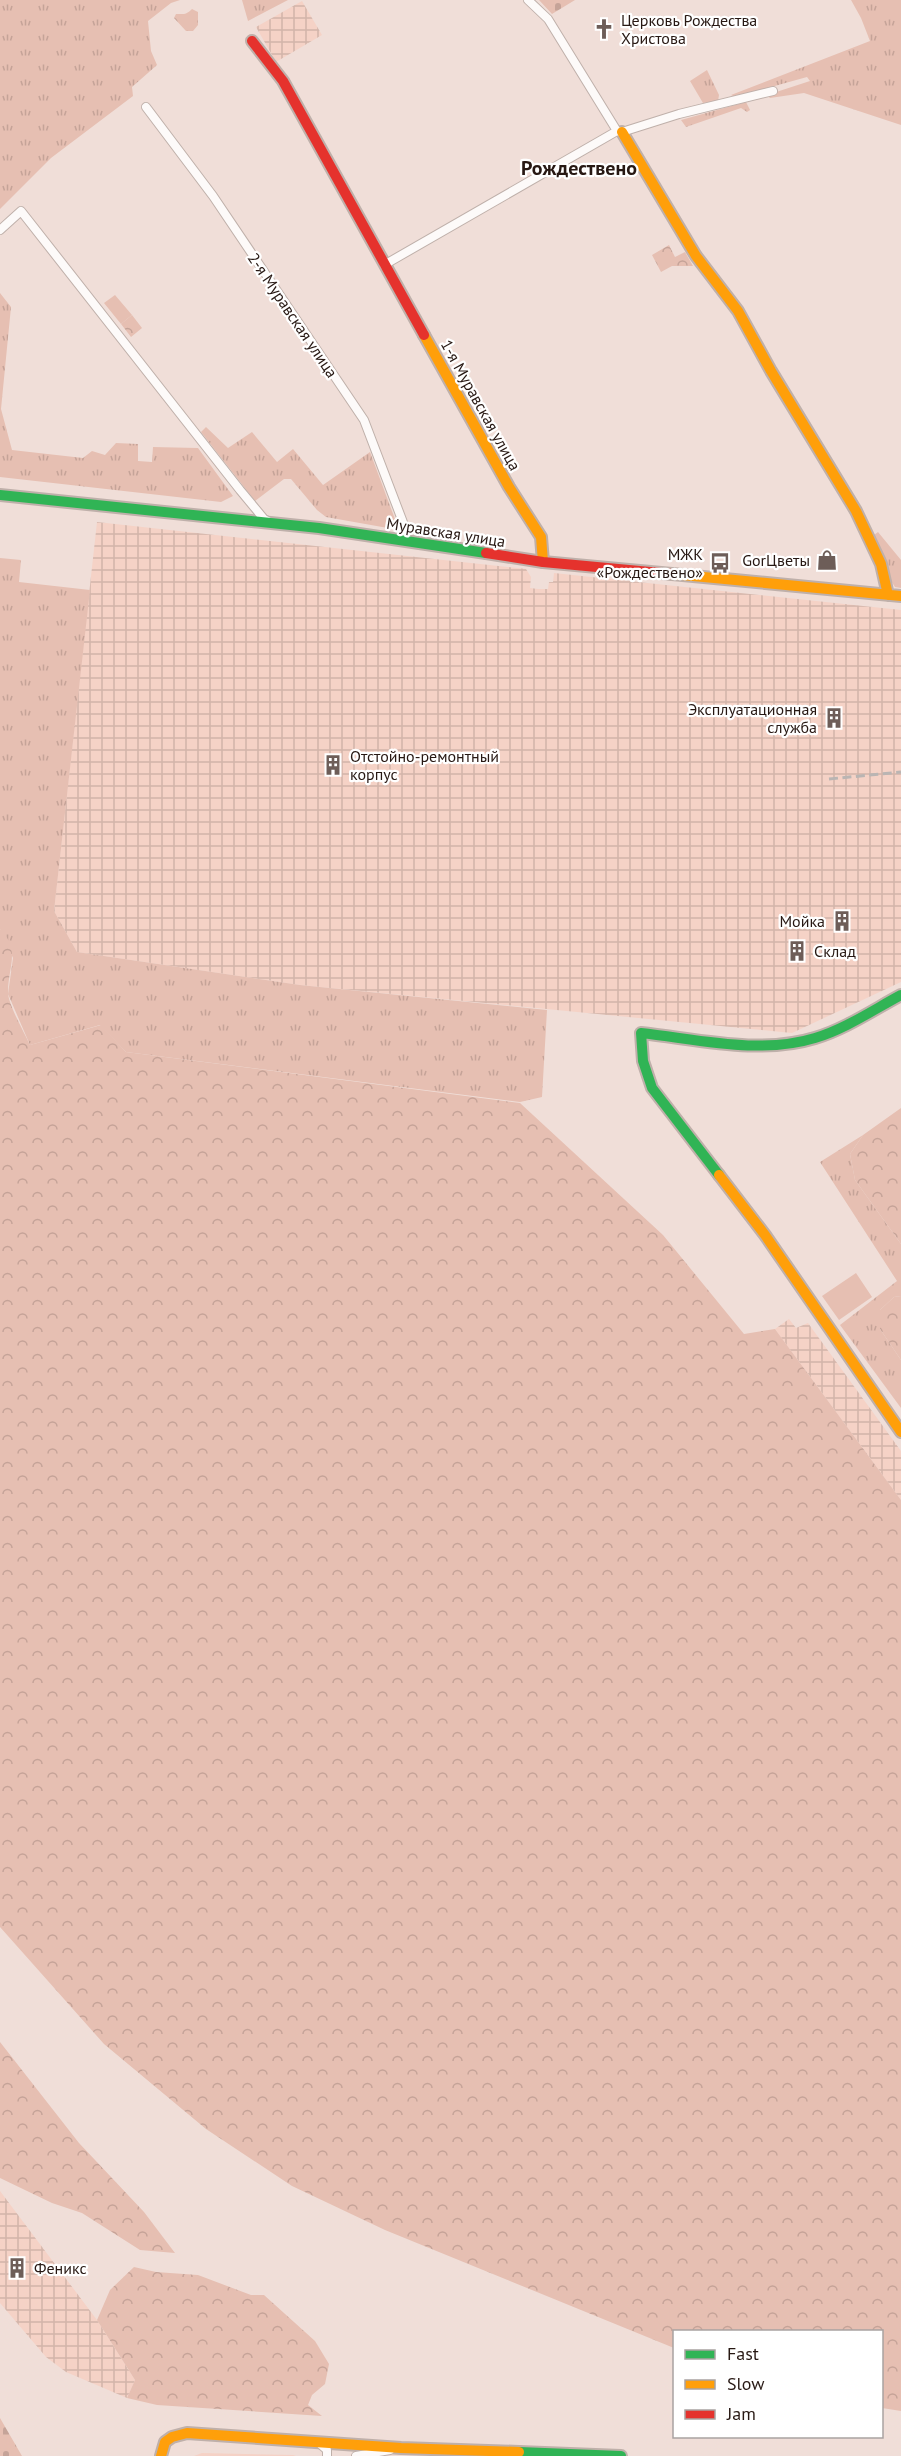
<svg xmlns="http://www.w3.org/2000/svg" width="901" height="2456" font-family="'PT Sans',sans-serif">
<defs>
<pattern id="industrial-grid" width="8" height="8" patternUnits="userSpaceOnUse" patternTransform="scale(1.5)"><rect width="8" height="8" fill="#f5d2c6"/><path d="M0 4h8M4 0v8" fill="none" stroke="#d2b4a9"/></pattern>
<pattern id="grass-tufts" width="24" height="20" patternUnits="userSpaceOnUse" patternTransform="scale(1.5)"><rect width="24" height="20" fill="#e6bfb2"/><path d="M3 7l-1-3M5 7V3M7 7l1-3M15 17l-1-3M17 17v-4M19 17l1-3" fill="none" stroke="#c5a398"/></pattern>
<pattern id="forest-crowns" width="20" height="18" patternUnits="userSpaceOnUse" patternTransform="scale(1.5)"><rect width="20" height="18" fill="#e6bfb2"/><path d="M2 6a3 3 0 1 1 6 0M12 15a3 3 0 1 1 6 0" fill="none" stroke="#c5a398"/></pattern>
<pattern id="cemetery-stones" width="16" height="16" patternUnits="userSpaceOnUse" patternTransform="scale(1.5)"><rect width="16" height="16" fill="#e6bfb2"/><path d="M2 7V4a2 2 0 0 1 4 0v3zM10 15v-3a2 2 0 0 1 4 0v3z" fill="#c5a398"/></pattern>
</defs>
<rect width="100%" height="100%" fill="#f0ded8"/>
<!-- built -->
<path fill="#f5d2c6" d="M202,2453l91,2 3,1h-102z"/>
<!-- industrial -->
<path fill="url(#industrial-grid)" d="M302,1l20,34 -46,27 -20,-35z
M97,522l429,47 5,8 -1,11 8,1h10l1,-7h4l1,-9 347,37v372l-109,51 -492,-48 -223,-33 -23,-41z
M789,1319l7,9 12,-5 93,128v49l-126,-171z
M0,2191l97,129 38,60 -8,18 -61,-26 -20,-15 -46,-54z"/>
<!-- grass -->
<path fill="url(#grass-tufts)" d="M0,0h180l-9,3 -23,18 3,30 6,14 -25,22 1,9 -82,62 -51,51z
M242,0h46l-40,21z
M851,0h50v125l-97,-32 -34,5 -3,-3 43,-14 -3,-4 -72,20 -4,-2 139,-54 -9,-23z
M707,70l12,25 -1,6 -15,2 -13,-22z
M746,102l4,8 -3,2 -6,-4 -55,19 -5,-7z
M0,293l11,14 -10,102 11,41 71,8 9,-7 13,4 11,-12 22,1v17l14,1 1,-15 45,1 35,48 -12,6 -221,-25z
M206,427l22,21 24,-16 25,30 16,-13 30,36 47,-33 29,78 -73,-13 -9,-7 -26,-31h-7l-29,22 -54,-69z
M878,532l23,28v28l-6,-1c-11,-15 -13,-35 -21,-52z
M0,558l21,2 -2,22 71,8 -36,321 23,41 223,33 247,25 -5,87 -22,5 -394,-50 -26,-27 -70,20 -22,-51 5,-36 -13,-29z
M863,1135l-13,19 5,26 46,64v52l-7,1 -14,13v19l21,31v48l-61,-83 57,-44 -77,-119z"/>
<!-- forest -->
<path fill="url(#forest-crowns)" d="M192,9l6,3v13l-5,6h-7l-12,-13 2,-4c8,0 10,1 16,-5z
M669,245l6,12 10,-5 8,14h-21l-11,6 -9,-17z
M132,315l10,13 -11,9 -10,-13z
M0,929c21,21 8,38 8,63 0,12 16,40 22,53l71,-20 25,27 394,51 143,132 81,99 31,-5 126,171v911l-19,-3v-76h-208v16l-289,-118 -93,-44 -86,-57 -102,-85 -104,-117z
M901,1108v136l-46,-64 -5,-26 13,-19z
M901,1296v64l-21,-31v-19l14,-13z
M0,2042l79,101 65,69 31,41 -35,-3 -58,-37 -30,-10 -52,-25z
M134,2267l22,5 42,3 53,20h13l51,46 14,23 -4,20 -13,11 -4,10 14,11 -165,-11 -30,-7 8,-18 -38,-60 13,-30z"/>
<!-- cemetery -->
<path fill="url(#cemetery-stones)" d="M539,0h36l-23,14z
M0,2418l22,38h-22z"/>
<!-- garden -->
<path fill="#e6bfb2" d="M115,295l17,20 -11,9 -17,-21z
M856,1273l16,24 -33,23 -17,-24z"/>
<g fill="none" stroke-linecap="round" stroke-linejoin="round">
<!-- street casing -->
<g stroke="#bfb0aa" stroke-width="10">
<path id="street" d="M528,0l20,19 69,112
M146,107l67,89 151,224 40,105 3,15
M0,230l21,-19 219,279 24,29 6,3
M384,265l233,-134 5,1 57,-18 94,-23
M319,2443l8,7v6
M356,2456l34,-6"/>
</g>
<!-- fast casing -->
<g stroke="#bfb0aa" stroke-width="14">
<path id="fast" d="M0,495l319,33 167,25
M719,1175l-67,-87 -9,-27 -2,-28c56,6 119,22 174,5 30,-9 58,-28 86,-43
M519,2452l102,4"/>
</g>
<!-- slow casing -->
<g stroke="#bfb0aa" stroke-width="14">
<path id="slow" d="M622,132l74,124 42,55 33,60 85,140 25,53 7,31
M424,335l85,152 32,50 2,25
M672,574l229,22
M719,1175l46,60 136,197
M161,2456l4,-14 7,-5 15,-4 214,15 118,4"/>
</g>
<!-- jam casing -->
<g stroke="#bfb0aa" stroke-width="14">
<path id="jam" d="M252,41l31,40 141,254
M486,553l57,9 129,12"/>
</g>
<!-- street -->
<use href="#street" stroke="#fdfaf9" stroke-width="8"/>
<!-- fast -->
<use href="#fast" stroke="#30b455" stroke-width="10"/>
<!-- slow -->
<use href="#slow" stroke="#ff9f0a" stroke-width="10"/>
<!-- jam -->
<use href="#jam" stroke="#e5322d" stroke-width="10"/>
<!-- rail -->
<path stroke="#bab5b3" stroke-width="3" stroke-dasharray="9 4.5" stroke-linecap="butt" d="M829,779l72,-7"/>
</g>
<!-- icons -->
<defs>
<g id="church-bare" transform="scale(1.62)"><path d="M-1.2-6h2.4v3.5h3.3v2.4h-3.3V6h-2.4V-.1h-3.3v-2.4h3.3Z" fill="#6d5d58" stroke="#fff" stroke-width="2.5" paint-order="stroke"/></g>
<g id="shop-bare" transform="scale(1.62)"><path d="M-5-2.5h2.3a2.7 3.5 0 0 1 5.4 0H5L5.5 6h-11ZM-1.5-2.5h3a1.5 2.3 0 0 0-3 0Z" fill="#6d5d58" stroke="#fff" stroke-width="2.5" paint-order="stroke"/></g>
<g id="bus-bare" transform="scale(1.62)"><path d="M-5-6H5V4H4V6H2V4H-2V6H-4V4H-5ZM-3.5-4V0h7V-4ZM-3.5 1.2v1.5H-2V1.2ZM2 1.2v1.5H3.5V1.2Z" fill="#6d5d58" stroke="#fff" stroke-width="2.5" paint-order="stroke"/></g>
<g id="building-bare" transform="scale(1.62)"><path d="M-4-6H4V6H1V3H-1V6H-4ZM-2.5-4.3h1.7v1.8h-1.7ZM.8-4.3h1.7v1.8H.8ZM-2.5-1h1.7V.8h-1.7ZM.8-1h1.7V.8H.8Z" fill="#6d5d58" stroke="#fff" stroke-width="2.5" paint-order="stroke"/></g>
</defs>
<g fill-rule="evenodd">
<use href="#church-bare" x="604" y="29"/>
<use href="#shop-bare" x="827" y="560"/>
<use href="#bus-bare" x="720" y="563"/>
<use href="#building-bare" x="834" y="718"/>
<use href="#building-bare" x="333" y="765"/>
<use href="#building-bare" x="842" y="921"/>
<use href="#building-bare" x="797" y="951"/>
<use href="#building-bare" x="17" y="2268"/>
</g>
<g text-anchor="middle" stroke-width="4.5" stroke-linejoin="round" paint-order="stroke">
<!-- poi labels -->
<g font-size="16" fill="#271813" stroke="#fff" text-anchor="start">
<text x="621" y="26">Церковь Рождества<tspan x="621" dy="18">Христова</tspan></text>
<text x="703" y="560" text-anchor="end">МЖК<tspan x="703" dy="18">«Рождествено»</tspan></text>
<text x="810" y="566" text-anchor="end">GorЦветы</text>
<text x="817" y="715" text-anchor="end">Эксплуатационная<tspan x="817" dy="18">служба</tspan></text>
<text x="350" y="762">Отстойно-ремонтный<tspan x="350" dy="18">корпус</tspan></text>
<text x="825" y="927" text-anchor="end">Мойка</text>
<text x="814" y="957">Склад</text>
<text x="34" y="2274">Феникс</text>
</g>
<!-- street labels -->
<g font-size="16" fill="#271813" stroke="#fff">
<text transform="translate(293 315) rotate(56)" y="6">2-я Муравская улица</text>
<text transform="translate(481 405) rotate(61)" y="6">1-я Муравская улица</text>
<text transform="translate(446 532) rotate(9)" y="6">Муравская улица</text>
</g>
<!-- quarter labels -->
<g font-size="20" font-weight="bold" fill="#271813" stroke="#fff">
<text x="579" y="175">Рождествено</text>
</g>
</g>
<!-- legend -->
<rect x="673" y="2330" width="210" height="108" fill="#ffffff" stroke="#a9a3a1" stroke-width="1.5"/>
<rect x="685" y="2350" width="30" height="9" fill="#30b455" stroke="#a9a3a1" stroke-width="1.5"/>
<text x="727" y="2360" font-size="18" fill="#271813">Fast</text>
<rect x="685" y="2380" width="30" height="9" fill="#ff9f0a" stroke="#a9a3a1" stroke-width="1.5"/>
<text x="727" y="2390" font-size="18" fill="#271813">Slow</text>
<rect x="685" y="2410" width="30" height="9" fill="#e5322d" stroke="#a9a3a1" stroke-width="1.5"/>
<text x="727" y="2420" font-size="18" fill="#271813">Jam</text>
</svg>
